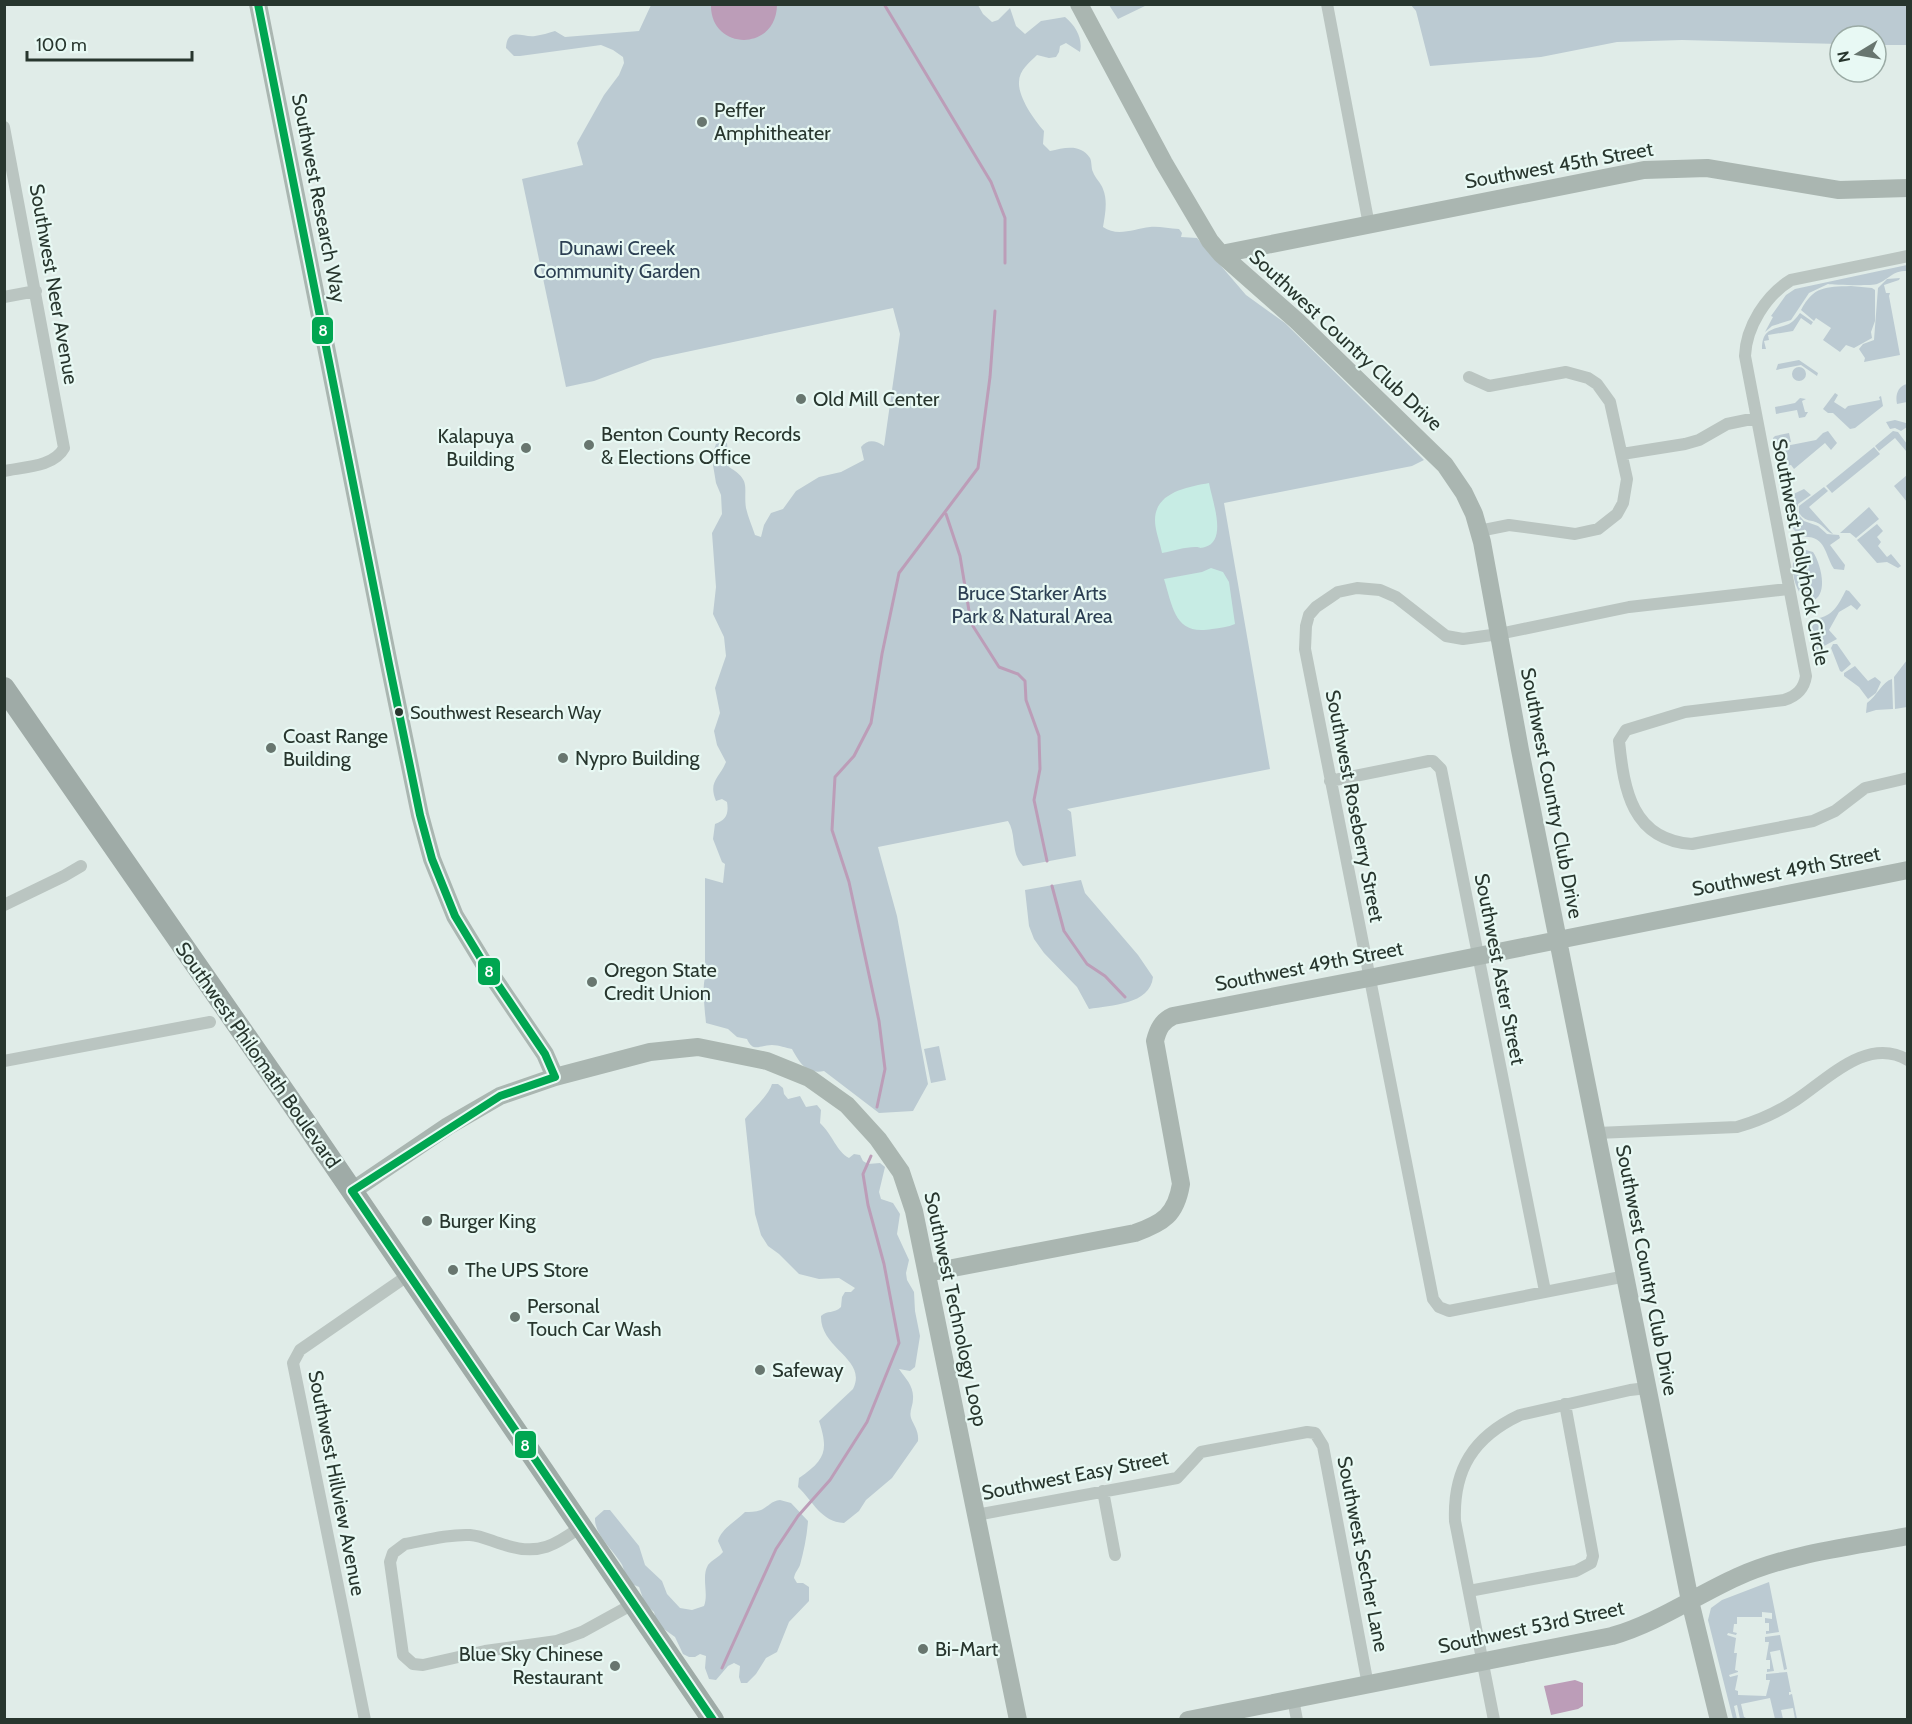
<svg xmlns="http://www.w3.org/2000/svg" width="1912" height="1724" font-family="Cabin,sans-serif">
<rect width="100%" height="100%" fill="#e0ece8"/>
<!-- green -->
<path fill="#bbcad2" d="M651,5h327l5,9 9,8 6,-2 12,-12 6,18 9,8 16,-13 24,-4c11,9 18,22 15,35l-14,-9 -6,3 -1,6 -3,5 -7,1 -12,-3c-7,7 -18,15 -18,27 -1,15 15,38 25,49l-1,13 7,7c14,-3 30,-8 40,7 2,4 1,10 3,14 2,6 8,11 10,17 5,12 2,26 0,38 14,10 31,2 47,0 9,-1 19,2 29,2l3,4 -1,4 16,1 49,57 39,28 139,137 -12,6 -188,37 46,266 -203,40 4,3 5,44 -53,10c-13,-13 -6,-31 -15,-45l-130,26 19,69 31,168 -15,27 -34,2 -55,-42c-17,4 -25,-9 -32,-22 -6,-1 -13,-4 -20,-4 -12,0 -19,8 -25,-6l-10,-2 -9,-8 -22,-6c-1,-11 -4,-36 -1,-45v-100l18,5 2,-19 -3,-2 -9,-23 2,-15c11,-4 14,-10 12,-22l-5,-3 -6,2c-8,-20 3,-22 10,-39l-9,-17 -3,-14 6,-18 -5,-25 11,-32 -2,-19 -11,-23 3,-27 -4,-54 10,-19 -1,-19 -5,-12 -3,-18 1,-15 2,-6 6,-3 5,2 2,24c23,14 14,20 17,41 2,9 6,18 9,27l6,2 3,-12 7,-12 12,-4 13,-18 23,-14 22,-5 23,-12 -3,-13c6,-8 15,-7 23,-1l16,-112 -7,-26 -240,51 -59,22 -28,6 -44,-208 61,-14 -6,-22 27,-48 15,-20 5,-12 -1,-6 -10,-7 -12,-5 -81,11h-6l-8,-8c1,-22 17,-10 29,-12 7,-1 13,-3 20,-5l10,6 74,-6z
M1109,5h38l-29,14z
M1411,5h496v40h-31v-9h-36v8l-158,-4 -65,2 -76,15 -111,9 -14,-55z
M1907,265v6c-16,0 -17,8 -30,13 -4,2 -46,1 -49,0l-19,9 -18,27 -19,6 -7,6 8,-15 -2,-1 15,-21 9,-6z
M1900,278l-1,2 -15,5 2,8h4l-1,3 11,59 -36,7 1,-4 -6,-9 4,-5 11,-4 4,-52 9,-9z
M1851,286l21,2 3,2v31l-4,11 1,6 -18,10 -8,-3 -6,7 -17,-12 8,-12 -15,-10 -2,3 -13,-11c13,-24 24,-23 50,-24z
M1800,313l13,9 -2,3 -10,-7 -8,13 -25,4 1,5 -5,1 2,8h-4c0,-22 13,-19 27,-25 4,-2 8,-7 11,-11z
M1799,360l19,13 -1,3 -16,-11 -25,5 2,-6z
M1792 374a7 7 0 1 1 14 0a7 7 0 1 1-14 0Z
M1907,384v18l-10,2c-2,-9 1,-18 10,-20z
M1835,393l3,2 -4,7 11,7 3,-3 32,-6 -1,-3 2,-1 2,10 -28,22 -5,1 -17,-16h-5l-5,-4z
M1800,398l6,1 -4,2 3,11h3l-3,5 -6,1 -2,-8 -21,4 -1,-7 20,-4z
M1895,420l11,3 1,4 -6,4 -6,-3 -5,1 -4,-7z
M1828,431l9,12 -6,7 -6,-7 -31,26 -3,-4 -12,2 -3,-19 40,-8 7,-7z
M1893,431l5,1 9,12v6l-1,1 -11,-13 -16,13 -4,-5z
M1789,433l2,9 -17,2 -1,-6 2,-2z
M1874,447l6,7 -48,39 -6,-7z
M1907,475v27l-13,-16z
M1824,487l4,4 -19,16 24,27c-6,-2 -7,-5 -12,-9 -9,-7 -14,-1 -22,-12v-7z
M1804,489l7,6 -13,9 -1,9 7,8 14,5 9,8 12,1 1,3 -10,7 15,20 -1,5 -10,-1c-10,-16 -8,-35 -34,-32l-10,-12 -5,-27z
M1869,507l10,12 -23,19 -6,-5h-10z
M1877,524l6,7 -6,6 4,5 -3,4 9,11 4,-3 10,12 -3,2 -11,-6 -10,1 -20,-23z
M1800,549l10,52c-16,-4 -24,-42 -10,-52z
M1802,549l11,3c8,12 16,43 -1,49z
M1846,590l3,1 12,14 -4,5 -6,-5 -12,7 -10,18 8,9 -22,12 -4,-21 4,-11c19,-3 23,-14 31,-29z
M1833,644h4l14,20 -9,8 -2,-1 -9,-23z
M1907,660v47l-12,2 -1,-32z
M1855,666l13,15 7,-4 6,5 -5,11 -8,6 -9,-12 -15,-11v-3z
M1892,679l1,30 -17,1 -10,3 1,-10c10,-7 15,-21 25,-24z
M1081,880l4,13 53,62 15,22c-3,28 -42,28 -64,32l-12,-22 -33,-34 -10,-14 -5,-13 -4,-36z
M939,1046l7,34 -15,3 -7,-34z
M772,1084h6l5,4 1,6 4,5 12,-3 6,11 11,-2 4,5 -1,13c12,11 17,29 29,35l5,-4 6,1 3,6 5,3 12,-1 5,4 -6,25 2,7 12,4 7,11 -3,20 12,26 -3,13 1,7 7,12 1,19 5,25 -5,31 -5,4 -11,-2c7,10 15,17 14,30 0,7 -4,12 -2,19 3,8 8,13 7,23l-26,37 -26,22 -7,11 -15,12c-23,-1 -31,-22 -46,-36l1,-9c26,-18 30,-27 20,-57l34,-32c15,-30 -33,-40 -32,-73 6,-6 13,-2 20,-9l1,-10 3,-5h6l4,-4 -16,-10 -20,1 -20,-5 -20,-20 -11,-8 -7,-11 -6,-21 -10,-95c8,-10 24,-24 27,-35z
M780,1500l11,3 17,18c-1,15 -4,29 -8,44 -2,5 -5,7 -6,13l3,5h6l6,4v14l-20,21 -12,30 -11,6 -10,16 -9,9h-6l-2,-6 1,-11 -6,-3 -6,3 -12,14 -7,-1 -4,-11 1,-12 -6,-2 -5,3h-6l-6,-3 -8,-17 -18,-13 -3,-12 -9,-8 -6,-17 -12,-5c-3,-6 -2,-13 -6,-19 -8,-13 -27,-29 -26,-45l9,-8h6l29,36 6,19 17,16 5,13 13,14 12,2 12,-4c5,-12 -3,-29 4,-41 4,-5 11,-8 15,-13l-5,-11c3,-12 18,-20 27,-29 5,0 10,0 16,-2 7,-3 10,-9 19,-10z
M1769,1582l10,50 -13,2v-3h3v-8h-4v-5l7,1v-6l-10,-1v5h-25v7h-3l-1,8 4,1 -1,2 -8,-2 -1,2 9,3 -2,15h3l-2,17 3,1v1l-9,3 1,2 8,-2 -3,15 3,1v4l28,1 4,-16h-4v-6l21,-2 4,20h-2v3l3,-1 5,25h-2l-2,-11 -12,2 2,9h-8l-5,-21 -29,6 3,13 2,1 -6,1 -3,-14 -3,1 3,13h-4l-25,-99 3,-12 11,-8z
M1780,1635l7,34 -3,1 -4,-20 -10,2 4,19 -7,1v-3h3v-9h-4l3,-18h-4v-5z"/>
<!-- sand -->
<path fill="#c7ece4" d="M1209,483c3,17 19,58 -4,64 -8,2 -3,0 -10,0 -10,0 -22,4 -33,6 -2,-11 -7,-22 -7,-33 0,-28 33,-33 54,-37z
M1211,568l12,4 6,10 6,42c-7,3 -15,4 -23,5 -37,7 -39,-21 -48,-50l38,-7z"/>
<!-- water -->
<path fill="#bc9db8" d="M777,5c-1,48 -67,45 -66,0z
M1575,1680l8,3v23l-5,3 -27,6 -7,-29z"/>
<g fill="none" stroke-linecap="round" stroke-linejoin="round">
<!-- stream -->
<path stroke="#bc9db8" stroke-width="3" d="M884,4l107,178 14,36v45
M946,514l14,42 11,67 28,44 19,7 7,7 1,19 13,36 1,33 -6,31 13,61
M1052,886l12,45 23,33 18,12 20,21
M877,1107l8,-38 -6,-48 -30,-139 -17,-52 3,-53 19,-21 17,-33 11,-69 17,-81 79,-105 12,-91 5,-66
M722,1668l54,-119 22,-33 32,-36 37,-58 32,-79 -15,-79 -16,-59 -5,-31 8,-18"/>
<!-- street -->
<path stroke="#bac5c1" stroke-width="12" d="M1327,4l42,221
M4,127l60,321c-10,19 -40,19 -60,23
M1908,256l-117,24c-25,15 -45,47 -46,76l61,320c-2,13 -9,20 -22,24l-99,12 -59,18 -7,11c5,49 13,99 73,103l121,-23 22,-10 30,-23 43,-10
M4,297l32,-6
M1469,377l20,9 77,-14 22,6 9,6 13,18 17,77 -4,24 -6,11 -19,15 -23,5 -66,-9 -30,6
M1622,454l63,-10 14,-4 28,-16 29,-6
M1330,781l99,-20h4l8,8 104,522
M4,905l60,-29 17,-10
M4,1061l206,-39
M1597,1133l140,-6c21,-6 41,-15 59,-27 32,-21 71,-64 112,-40
M1626,1276l-177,35 -10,-4 -6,-8 -128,-650 1,-23 3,-11 7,-8 22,-15 19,-4 23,2 16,7 50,39 17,3 36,-5 130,-27 159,-18
M1103,1491l12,64
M976,1515l201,-37 24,-26 106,-20 8,1 8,13 45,239
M582,1526c-26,19 -43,30 -77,19 -12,-3 -22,-9 -35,-10 -21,-1 -44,5 -65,9l-12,9 -3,9 13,93 10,9 10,1 62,-14 72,-10 25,-9 51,-28
M1469,1591l107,-20 15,-8 2,-7 -28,-152
M1293,1699l4,21
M365,1720l-72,-357 7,-13 110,-76
M1494,1720l-39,-199c-2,-51 18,-84 65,-106l110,-25 17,-2"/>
<!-- secondary -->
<path stroke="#aab6b1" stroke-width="18" d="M258,4l131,660 31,151 12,44 23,57 31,51 59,87 10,23
M1079,4l85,159 46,78 11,13 76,67 148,144 19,28 10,21 8,28 38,208 170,851 29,119
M1221,254l423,-84 63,-2 132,22 69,-2
M352,1191l96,-65 52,-30 55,-19 95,-25 48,-5 69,14 42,17 38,27 31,34 23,33 13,39 104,509
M927,1273l208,-40c28,-10 41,-18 46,-49l-26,-143c3,-12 7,-20 18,-25l196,-38 539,-108
M1188,1720l424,-84c45,-13 83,-40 125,-59 53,-24 114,-30 171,-41"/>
<!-- highway -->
<path stroke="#9faba7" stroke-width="22" d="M4,688l299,431 410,601"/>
<!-- bus-1 casing -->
<g stroke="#e8f9f4" stroke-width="12">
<path id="bus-1" d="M258,4l131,660 31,151 12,44 23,57 31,51 59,87 10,23 -55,19 -148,95 361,529"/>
</g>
<!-- bus-1 -->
<use href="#bus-1" stroke="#00a651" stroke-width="8"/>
</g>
<!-- markers -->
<g fill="#68766f" stroke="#e8f9f4" stroke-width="2">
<circle cx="702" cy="122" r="6"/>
<circle cx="801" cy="399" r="6"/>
<circle cx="589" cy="445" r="6"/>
<circle cx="526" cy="448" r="6"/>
<circle cx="271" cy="748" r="6"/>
<circle cx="563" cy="758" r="6"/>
<circle cx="592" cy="982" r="6"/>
<circle cx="427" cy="1221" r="6"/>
<circle cx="453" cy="1270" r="6"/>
<circle cx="515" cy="1317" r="6"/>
<circle cx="760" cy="1370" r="6"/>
<circle cx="923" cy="1649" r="6"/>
<circle cx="615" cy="1666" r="6"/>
</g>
<circle fill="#28362e" stroke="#e8f9f4" stroke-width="2" cx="399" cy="712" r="5"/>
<g text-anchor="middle" stroke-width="4.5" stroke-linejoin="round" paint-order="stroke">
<!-- bus labels -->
<g font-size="18" fill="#28362e" stroke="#e8f9f4" text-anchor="start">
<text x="410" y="719">Southwest Research Way</text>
</g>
<!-- poi labels -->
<g font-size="20" fill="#28362e" stroke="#e8f9f4" text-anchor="start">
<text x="714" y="117">Peffer<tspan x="714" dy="23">Amphitheater</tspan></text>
<text x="813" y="406">Old Mill Center</text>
<text x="601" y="441">Benton County Records<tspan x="601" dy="23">&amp; Elections Office</tspan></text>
<text x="514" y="443" text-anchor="end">Kalapuya<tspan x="514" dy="23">Building</tspan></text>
<text x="283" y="743">Coast Range<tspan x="283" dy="23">Building</tspan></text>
<text x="575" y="765">Nypro Building</text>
<text x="604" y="977">Oregon State<tspan x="604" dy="23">Credit Union</tspan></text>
<text x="439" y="1228">Burger King</text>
<text x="465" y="1277">The UPS Store</text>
<text x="527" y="1313">Personal<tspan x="527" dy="23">Touch Car Wash</tspan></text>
<text x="772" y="1377">Safeway</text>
<text x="935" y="1656">Bi-Mart</text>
<text x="603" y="1661" text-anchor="end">Blue Sky Chinese<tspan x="603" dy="23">Restaurant</tspan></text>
</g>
<!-- street labels -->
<g font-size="20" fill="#28362e" stroke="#e8f9f4">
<text transform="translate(1559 165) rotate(-10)" y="7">Southwest 45th Street</text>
<text transform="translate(319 198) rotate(79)" y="7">Southwest Research Way</text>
<text transform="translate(54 284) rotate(80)" y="7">Southwest Neer Avenue</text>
<text transform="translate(1346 340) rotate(43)" y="7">Southwest Country Club Drive</text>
<text transform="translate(1801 552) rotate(79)" y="7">Southwest Hollyhock Circle</text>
<text transform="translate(1552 793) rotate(79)" y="7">Southwest Country Club Drive</text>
<text transform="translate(1355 806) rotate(79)" y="7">Southwest Roseberry Street</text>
<text transform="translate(1786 871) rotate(-11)" y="7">Southwest 49th Street</text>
<text transform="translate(1309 966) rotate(-11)" y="7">Southwest 49th Street</text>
<text transform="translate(1500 969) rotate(79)" y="7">Southwest Aster Street</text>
<text transform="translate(258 1055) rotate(55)" y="7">Southwest Philomath Boulevard</text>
<text transform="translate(1647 1270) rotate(79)" y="7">Southwest Country Club Drive</text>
<text transform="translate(956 1309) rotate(78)" y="7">Southwest Technology Loop</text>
<text transform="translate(1075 1475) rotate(-11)" y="7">Southwest Easy Street</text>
<text transform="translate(337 1483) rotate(79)" y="7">Southwest Hillview Avenue</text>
<text transform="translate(1363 1554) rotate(79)" y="7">Southwest Secher Lane</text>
<text transform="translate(1531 1627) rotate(-12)" y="7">Southwest 53rd Street</text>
</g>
<!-- park labels -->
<g font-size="20" fill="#2c3f53" stroke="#e8f9f4">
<text x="617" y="255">Dunawi Creek<tspan x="617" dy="23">Community Garden</tspan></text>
<text x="1032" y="600">Bruce Starker Arts<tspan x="1032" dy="23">Park &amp; Natural Area</tspan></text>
</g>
</g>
<g stroke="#e8f9f4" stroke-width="2">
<rect x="311" y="316" width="23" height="29" rx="6" fill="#00a651"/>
<rect x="477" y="957" width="24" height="29" rx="6" fill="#00a651"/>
<rect x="514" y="1430" width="23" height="29" rx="6" fill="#00a651"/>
</g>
<g font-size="16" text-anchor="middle" font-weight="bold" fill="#fff">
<text x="323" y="336">8</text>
<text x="489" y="977">8</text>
<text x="525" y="1451">8</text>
</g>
<!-- border -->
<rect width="1912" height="1724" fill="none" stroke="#28362e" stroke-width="12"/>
<!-- north arrow -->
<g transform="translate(1858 54) rotate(259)"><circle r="28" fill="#e8f9f4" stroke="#9baba5" stroke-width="1.5"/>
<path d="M0-4.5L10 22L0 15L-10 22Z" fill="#68766f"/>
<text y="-9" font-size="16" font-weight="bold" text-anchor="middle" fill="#28362e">N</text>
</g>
<!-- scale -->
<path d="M27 51v9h165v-9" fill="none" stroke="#28362e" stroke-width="3"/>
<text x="36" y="51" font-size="18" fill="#28362e" stroke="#e8f9f4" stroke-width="4.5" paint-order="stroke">100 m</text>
</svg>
